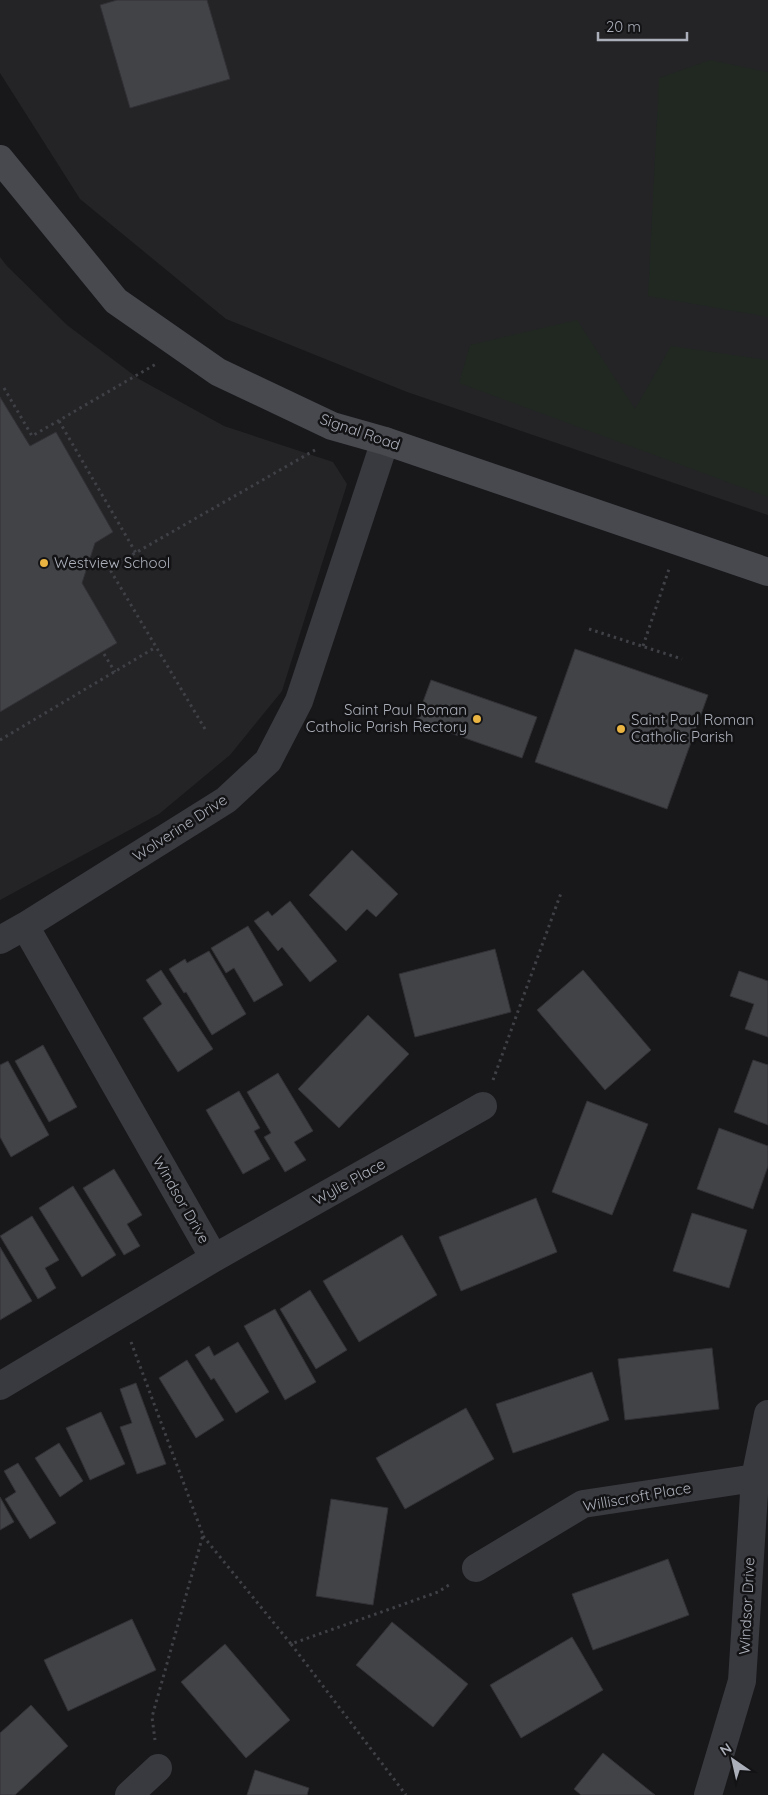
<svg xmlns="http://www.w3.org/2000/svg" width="768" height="1795" font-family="Quicksand,sans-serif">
<rect width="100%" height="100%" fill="#18181a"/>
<!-- built -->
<path fill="#242427" d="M0,0h768v515l-361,-123 -181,-73 -146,-120 -80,-126z
M0,257l7,9 60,59 72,54 85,47 109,36 14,22 -65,207 -52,64 -71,59 -159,86z"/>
<!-- green -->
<path fill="#202821" d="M710,60l58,12v245l-120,-21 11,-218z
M577,320l58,89 36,-63 97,14v137l-309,-114 11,-38z"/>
<!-- building -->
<path fill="#424347" stroke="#323236" d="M117,0h90l23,79 -100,29 -30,-103z
M0,397l30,49 26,-14 57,100 -18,11 -13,40 35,60 -117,69z
M575,649l133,46 -41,114 -132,-47z
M431,680l106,37 -15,41 -106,-37z
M352,850l46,44 -22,23 -9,-8 -21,22 -37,-36z
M290,901l47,60 -27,21 -28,-35 -4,4 -24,-30 14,-10 4,5z
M248,926l35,59 -29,17 -20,-34 -8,5 -15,-25z
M495,949l16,63 -96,25 -16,-63z
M209,951l37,63 -34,21 -26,-43 -2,1 -15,-24 16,-10 2,4z
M161,970l52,79 -35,23 -35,-54 19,-14 -16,-24z
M583,970l68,80 -46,40 -68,-80z
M739,971l29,10v56l-23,-8 9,-25 -24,-8z
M368,1015l41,39 -70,74 -41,-39z
M43,1045l34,62 -28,15 -34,-61z
M753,1060l15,5v60l-34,-13z
M8,1061l41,74 -38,22 -11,-20v-72z
M278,1073l35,58 -19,11 12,18 -21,12 -21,-35 7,-4 -24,-41z
M239,1091l21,37 -6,3 16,28 -27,15 -37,-64z
M587,1101l61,23 -36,91 -60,-23z
M719,1128l49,18v20l-15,43 -56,-20z
M114,1169l28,46 -15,9 13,22 -16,9 -41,-67z
M73,1186l43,69 -34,22 -43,-69z
M536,1198l21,54 -96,39 -22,-54z
M692,1213l55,17 -18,58 -56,-17z
M32,1216l27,44 -14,8 11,20 -18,11 -38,-63z
M402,1235l35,60 -78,47 -36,-61z
M0,1247l32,54 -32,19z
M310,1290l37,60 -31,19 -36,-60z
M275,1309l41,73 -31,18 -41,-74z
M238,1342l31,50 -33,21 -22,-35 -3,2 -16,-25 14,-9 5,10z
M712,1348l7,61 -94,11 -7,-61z
M187,1360l37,60 -28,18 -37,-60z
M592,1372l17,48 -96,33 -17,-49z
M136,1383l30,81 -29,10 -17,-47 12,-4 -12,-34z
M466,1408l28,51 -89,50 -29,-51z
M101,1412l24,52 -35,16 -24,-52z
M59,1443l24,38 -23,16 -25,-39z
M18,1463l38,60 -26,16 -25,-40 11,-7 -12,-21z
M0,1497l14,25 -14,8z
M331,1499l57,9 -15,97 -57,-9z
M668,1559l21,56 -96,35 -21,-56z
M132,1619l24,51 -88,41 -24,-51z
M392,1622l76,62 -35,43 -77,-62z
M572,1637l31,53 -82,48 -31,-53z
M225,1644l65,76 -44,38 -65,-76z
M31,1705l37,41 -53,49h-15v-62z
M603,1753l52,42h-74l-7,-6z
M255,1770l54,18 -2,7h-60z"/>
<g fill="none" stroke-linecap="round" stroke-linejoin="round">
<!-- path -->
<path stroke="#3f4146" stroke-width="3" stroke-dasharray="2.5 4" stroke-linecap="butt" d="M4,388l28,48 124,-72
M59,421l77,132
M589,629l93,30
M643,646l26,-77
M104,654l11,18
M205,729l-96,-161 206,-118
M0,740l156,-93
M493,1080l68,-187
M131,1342l72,193 -51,182 3,23
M203,1536l88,108 147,-52 14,-9
M291,1644l115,151"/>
<!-- street -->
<path stroke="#393a3f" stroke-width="28" d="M25,926l189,332
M0,940l25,-14 201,-126 42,-39 31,-60 86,-260
M0,1386l214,-128 269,-152
M476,1568l107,-64 172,-26
M129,1795l29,-27
M708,1795l34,-114 13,-203 13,-64"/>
<!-- secondary -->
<path stroke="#47494f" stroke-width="28" d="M0,159l116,142 102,71 114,54 53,15 383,131"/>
</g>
<!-- markers -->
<g fill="#e9b441" stroke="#131315" stroke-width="2">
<circle cx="44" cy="563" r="5"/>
<circle cx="477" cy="719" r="5"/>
<circle cx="621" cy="729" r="5"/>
</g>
<g text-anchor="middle" stroke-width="5" stroke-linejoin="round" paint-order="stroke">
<!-- street labels -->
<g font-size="15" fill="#abafb9" stroke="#131315">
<text transform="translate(360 432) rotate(19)" y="5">Signal Road</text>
<text transform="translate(180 828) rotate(-33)" y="5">Wolverine Drive</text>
<text transform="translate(349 1182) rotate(-29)" y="5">Wylie Place</text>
<text transform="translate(181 1200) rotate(60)" y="5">Windsor Drive</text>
<text transform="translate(637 1497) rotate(-10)" y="5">Williscroft Place</text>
<text transform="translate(747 1606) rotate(-87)" y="5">Windsor Drive</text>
</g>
<!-- poi labels -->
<g font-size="15" fill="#abafb9" stroke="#131315" text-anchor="start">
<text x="54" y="568">Westview School</text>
<text x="467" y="715" text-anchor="end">Saint Paul Roman<tspan x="467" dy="17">Catholic Parish Rectory</tspan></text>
<text x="631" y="725">Saint Paul Roman<tspan x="631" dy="17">Catholic Parish</tspan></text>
</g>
</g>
<!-- north arrow -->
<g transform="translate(733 1760) rotate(326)" stroke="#131315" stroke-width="4" paint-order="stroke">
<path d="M0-4L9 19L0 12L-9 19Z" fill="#abafb9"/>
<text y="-8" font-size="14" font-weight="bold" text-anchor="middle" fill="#abafb9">N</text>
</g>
<!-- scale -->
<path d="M598 32v8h89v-8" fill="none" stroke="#abafb9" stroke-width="2.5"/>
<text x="606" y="32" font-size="15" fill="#abafb9" stroke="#131315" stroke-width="4" paint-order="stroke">20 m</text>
</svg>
